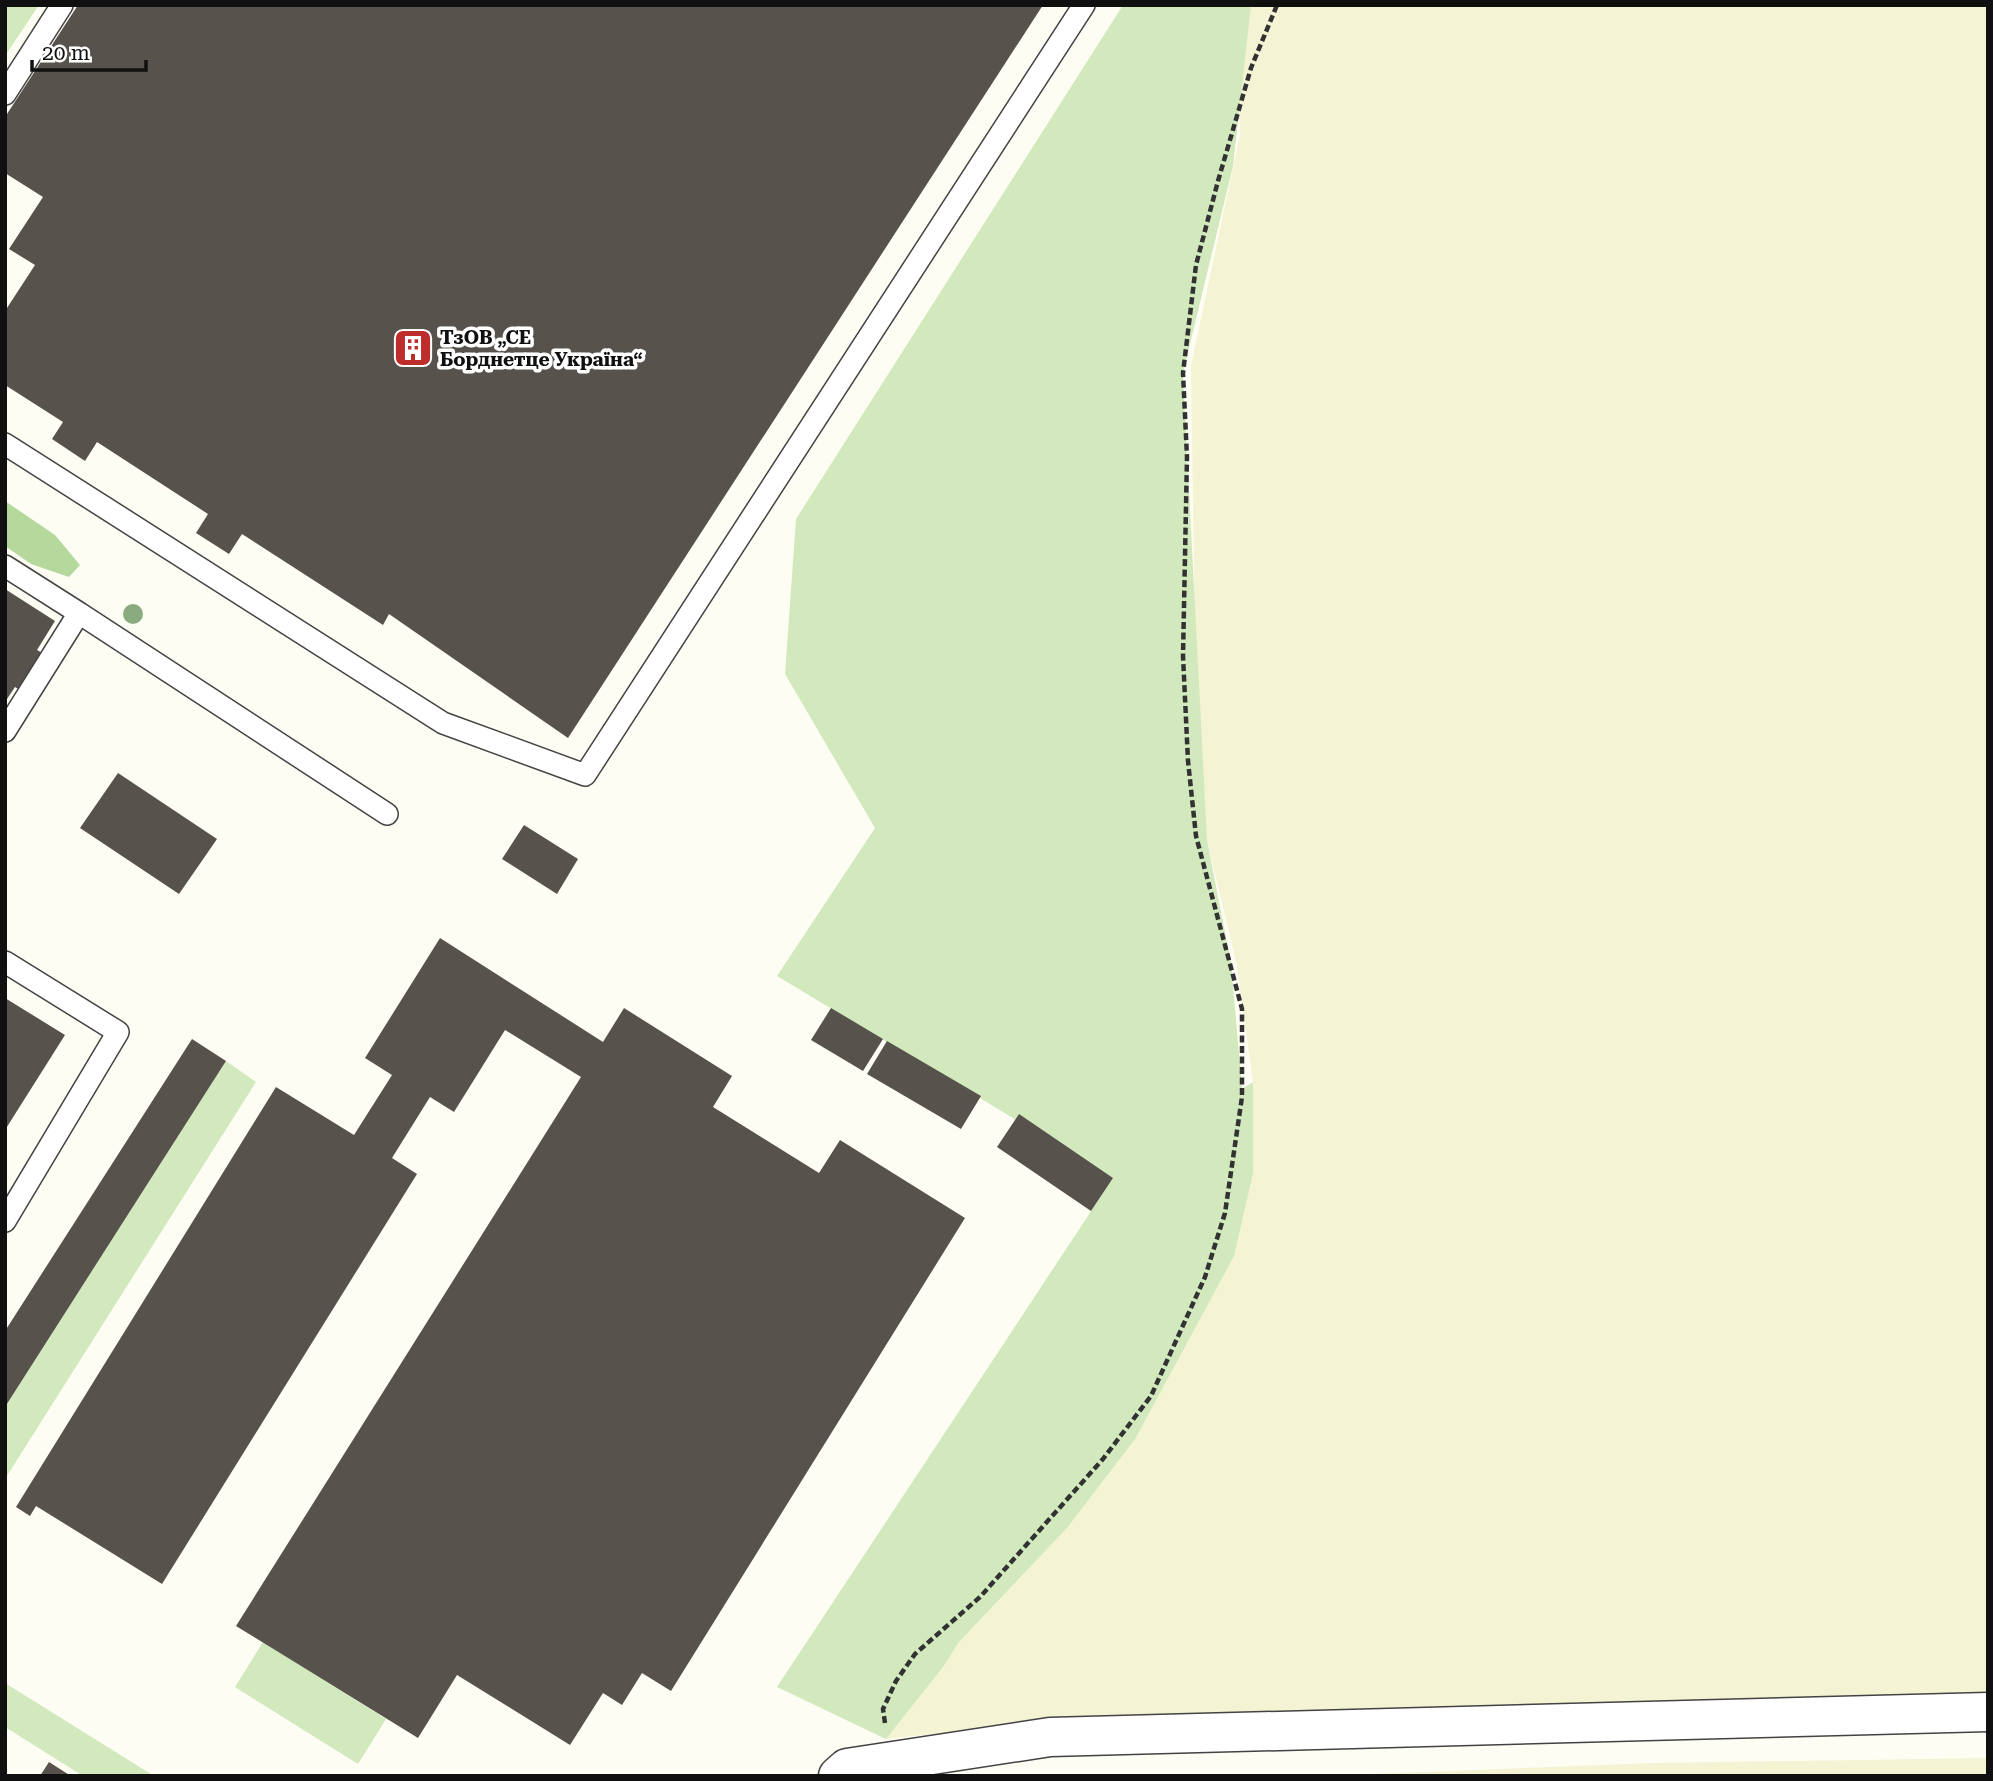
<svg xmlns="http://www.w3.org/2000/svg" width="1993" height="1781" font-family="'Roboto Serif',serif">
<rect width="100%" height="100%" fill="#fefdf4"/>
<!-- farmland -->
<path fill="#f4f3d4" d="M1247,5h741v1690l-237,11 -472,5 -281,16 -112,12 57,-72 16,-25 108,-114 186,-355v-91l-16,-116 -30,-126 -12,-192 -4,-282 49,-231 -1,-82z
M1988,1758v18h-669l335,-13z"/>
<!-- green -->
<path fill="#d1e9bd" d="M5,5h34l-34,51z
M1123,5h128l-18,161 -50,207 24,467 24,123 11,126 11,-7v91l-19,83 -99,183 -68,89 -108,114 -16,25 -57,72 -109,-52 336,-509 -336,-202 98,-148 -90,-154 11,-155z
M226,1061l30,21 -251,397v-72z
M263,1642l123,77 -28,45 -123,-77z
M5,1683l149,93h-71l-78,-49z"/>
<!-- forest -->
<path fill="#b5d99d" d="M5,501l50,34 25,30 -11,12 -38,-13 -26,-18z"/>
<!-- building -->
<path fill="#58524d" d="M78,5h965l-475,733 -179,-124 -6,11 -141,-91 -13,20 -33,-21 12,-19 -111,-72 -12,19 -33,-22 11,-17 -58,-37v-74l30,-46 -26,-16 34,-52 -38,-24v-56z
M5,589l50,32 -18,29 12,7 -23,37 -11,-7 -10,15z
M118,773l99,66 -38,55 -99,-66z
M524,825l54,34 -21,35 -55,-35z
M440,938l163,104 21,-34 108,68 -19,31 106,66 21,-33 125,78 -294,473 -29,-18 -20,32 -19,-12 -33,52 -113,-70 -39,63 -182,-112 345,-549 -76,-47 -51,82 -24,-15 -38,61 25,16 -255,410 -126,-78 -6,10 -14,-9 260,-420 78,48 38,-60 -27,-17z
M5,998l60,37 -60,95z
M831,1008l52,31 -20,32 -52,-31z
M192,1039l34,22 -221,346v-76z
M887,1041l94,55 -20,33 -94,-55z
M1019,1114l94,64 -22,33 -94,-64z
M49,1762l22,14h-31z"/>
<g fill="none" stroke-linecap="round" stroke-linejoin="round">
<!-- lane casing -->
<g stroke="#434343" stroke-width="24">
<path id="lane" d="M5,94l57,-89
M5,444l438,279 142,52 499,-770
M5,566l74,47 -74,118
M79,613l308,201
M5,962l113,70 -113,189"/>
</g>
<!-- street casing -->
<g stroke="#434343" stroke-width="41">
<path id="street" d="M838,1776l9,-8 203,-31 938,-25"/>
</g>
<!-- path -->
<path stroke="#323232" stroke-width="4.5" stroke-dasharray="7 3.5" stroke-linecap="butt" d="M885,1723l-2,-14 13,-28 19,-27 65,-57 123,-138 48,-63 54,-119 20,-64 17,-116v-88l-46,-173 -8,-75 -5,-105 4,-199 -4,-84 13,-108 22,-84 33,-113 26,-63"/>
<!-- lane -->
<use href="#lane" stroke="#fff" stroke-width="21"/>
<!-- street -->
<use href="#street" stroke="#fff" stroke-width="38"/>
</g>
<!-- trees -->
<circle fill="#8aaa80" cx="133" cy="614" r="10"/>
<!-- icons -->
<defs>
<g id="building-square" transform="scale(2.0125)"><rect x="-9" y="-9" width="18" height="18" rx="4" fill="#bc2d2c" stroke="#fff"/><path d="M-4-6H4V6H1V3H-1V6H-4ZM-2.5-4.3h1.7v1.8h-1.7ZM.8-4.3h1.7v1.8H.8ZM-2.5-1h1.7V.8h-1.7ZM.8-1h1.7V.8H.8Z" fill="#fff"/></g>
</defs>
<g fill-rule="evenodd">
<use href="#building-square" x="413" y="348"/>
</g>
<g text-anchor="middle" stroke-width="7" stroke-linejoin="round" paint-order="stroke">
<!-- poi labels -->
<g font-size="19" font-weight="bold" fill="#101010" stroke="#fff" text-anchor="start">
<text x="440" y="344">ТзОВ „СЕ<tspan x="440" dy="22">Борднетце Україна“</tspan></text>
</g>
</g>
<!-- border -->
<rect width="1993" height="1781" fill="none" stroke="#101010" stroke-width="14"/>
<!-- scale -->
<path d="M32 60v10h114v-10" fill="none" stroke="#101010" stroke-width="3.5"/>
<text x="42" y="60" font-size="21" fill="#101010" stroke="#ffffff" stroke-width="5" paint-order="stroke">20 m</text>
</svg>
